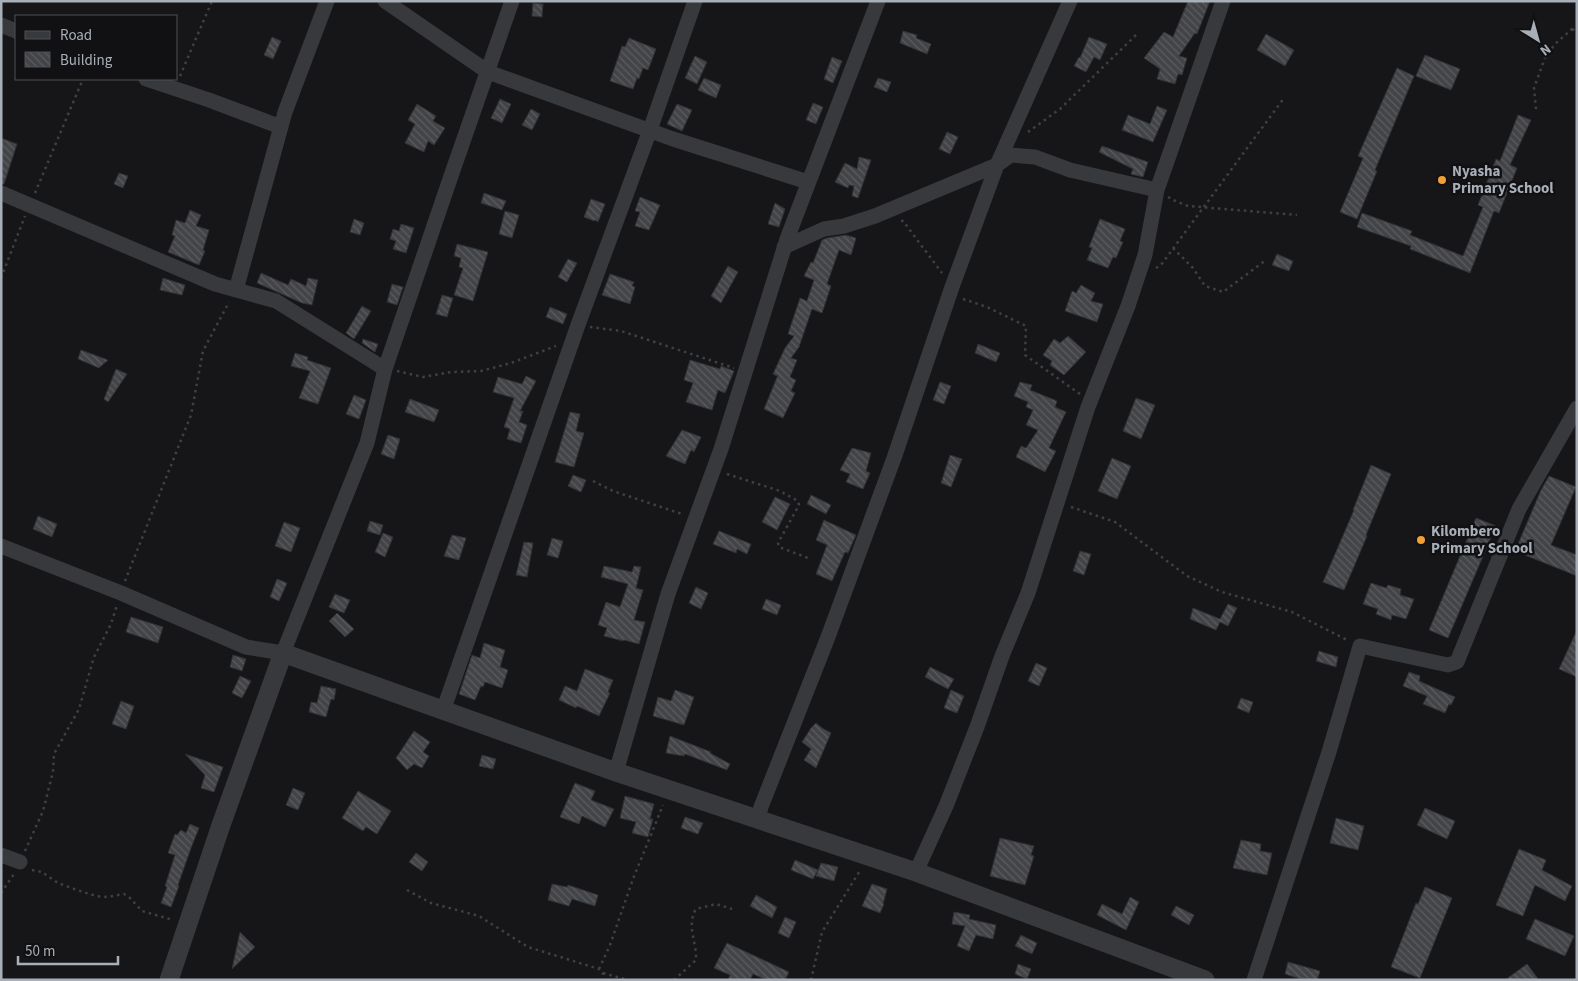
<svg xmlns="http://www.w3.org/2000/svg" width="1578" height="981" font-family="'Source Sans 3',sans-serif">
<defs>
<pattern id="building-back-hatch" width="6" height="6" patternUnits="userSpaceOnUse" patternTransform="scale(1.25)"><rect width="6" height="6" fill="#424448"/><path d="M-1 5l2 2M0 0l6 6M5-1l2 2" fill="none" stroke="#5a5c60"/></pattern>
</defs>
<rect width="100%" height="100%" fill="#161618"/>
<!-- building -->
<path fill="url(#building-back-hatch)" stroke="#303134" d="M1188,1h22l-13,33 -2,-1 -16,23 8,2 -5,17 -4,-1 -3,10 -18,-5 3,-10 -16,-11 20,-26 9,5z
M533,3l10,1 -1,13 -10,-1z
M903,31l14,4 -1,3 15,6 -4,10 -27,-11z
M1266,34l28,16 -9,16 -28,-16z
M272,37l9,4 -8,18 -9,-4z
M1089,37l18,7 -7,16 -6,-3 -8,15 -12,-6 5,-9 1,1z
M629,38l27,11 -8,21 -5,-2 -4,11 -2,-1 -4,11 -23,-8 12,-35 3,1z
M1425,55l35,14 -9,21 -35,-14z
M695,56l12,6 -10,22 -12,-6z
M832,57l10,4 -9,22 -9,-4z
M1397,68l17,8 -39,94 2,1 -20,48 -17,-7 23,-54 -5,-2z
M704,78l17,7 -5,13 -18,-8z
M878,78l13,4 -4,10 -13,-5z
M500,99l11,5 -9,19 -11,-5z
M813,103l10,4 -7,17 -10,-4z
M417,104l19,12 -3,5 12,7 -11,17 -6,-4 -4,11 -19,-9 10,-19 -7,-4z
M677,104l15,6 -10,21 -15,-7z
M1157,106l10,4 -14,32 -31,-12 6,-15 22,9z
M531,109l9,5 -8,16 -10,-5z
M1518,115l13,5 -21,45 7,3 -18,45 -5,-2 -24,62 -60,-24 1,-3 -54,-19 5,-14 50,18 -2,4 53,21 20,-49 -5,-2 18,-46 4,2z
M947,132l11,5 -8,17 -11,-5z
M1,138l16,6 -13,40h-3z
M1102,146l46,16 -5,15 -12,-3 2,-5 -34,-17z
M859,157l12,3 -13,38 -6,-2 2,-10 -5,-1 -1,3 -13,-6 10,-19 12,6z
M119,173l9,3 -5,12 -9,-4z
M484,193l22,8 -4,9 -21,-7z
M640,197l20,8 -11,25 -14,-4 5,-14 -5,-1z
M591,199l14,5 -7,18 -3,-2 -1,1 -10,-4z
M775,203l10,6 -6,18 -11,-3z
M190,210l11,5 -5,11 13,4 -6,20 2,1 -6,14 -31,-13 7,-16 -3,-1 4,-15 9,3z
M505,211l14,4 -7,23 -13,-4z
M354,219l10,4 -4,12 -10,-3z
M1100,219l25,10 -5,12 3,1 -7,16 -3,-1 -5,11 -21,-8 5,-12 -3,-1z
M401,224l13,4 -8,25 -13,-4 3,-8 -6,-2 3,-10 6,2z
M846,235l10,3 -5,17 -12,-5 -12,34 4,2 -9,27 -10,-4 -13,38 -8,11 6,2 -7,17 6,3 -5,11 4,2 -12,25 -19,-9 14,-34 -1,1 -4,-2 12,-26 9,-12 -6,-2 12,-36 7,3 7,-21 -10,-4 7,-14 2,1 9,-23 5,-2z
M457,244l31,8 -15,49 -19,-6 9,-27 -4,-1 2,-9 -7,-2z
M1277,254l16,7 -4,10 -17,-6z
M568,259l9,4 -10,19 -9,-5z
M728,266l10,6 -17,31 -10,-7z
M261,273l27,12 3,-6 15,7 2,-8 10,2 -6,25 -10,-2 -45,-20z
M610,274l24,8 -2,4 3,1 -5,17 -28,-9z
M163,278l22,7 -3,10 -22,-5z
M392,284l11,3 -6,18 -10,-3z
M1081,285l14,8 -4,8 12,3 -6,18 -32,-11 7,-20 4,2z
M442,295l11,3 -6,19 -11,-3z
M362,306l9,5 -17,28 -8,-6z
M550,307l17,7 -4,10 -17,-7z
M1068,336l18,16 -22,23 -14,-10 2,-4 -9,-6 11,-16 6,4z
M363,339l15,5 -3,8 -13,-9z
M978,344l22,9 -4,9 -21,-9z
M81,350l27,10 -9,8 -21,-9z
M295,353l13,4 -1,3 24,8 -13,36 -19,-6 11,-27 -19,-5z
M690,360l30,9 1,-3 13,5 -9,22 -7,-3 -6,20 -26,-8 7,-19 -9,-3z
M116,369l11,5 -19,28 -4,-3z
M526,376l10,5 -16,30h3l-4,11 8,3 -6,18 -14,-4 3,-10 -6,-2 10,-29 -21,-6 5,-15 24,7z
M940,382l11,4 -7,18 -11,-4z
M1020,382l12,3 -2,5 27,11 -2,6 11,5 -17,36 7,3 -11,21 -29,-15 5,-11 5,2 12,-18 -12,-5 7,-15 -7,-3 2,-5 -14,-6z
M354,395l12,5 -7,19 -13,-5z
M1136,398l19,7 -14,34 -18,-8z
M410,399l29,11 -5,12 -29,-10z
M570,412l10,2 -4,17 8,2 -10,34 -19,-5z
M682,430l19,7 -7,15 -3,-2 -6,14 -19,-8z
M388,435l12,4 -6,20 -13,-5z
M852,448l19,5 -5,18 4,2 -7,16 -17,-7 4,-8 -10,-4z
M950,455l12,4 -11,28 -10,-4z
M1112,458l19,8 -14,33 -19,-8z
M1371,465l20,9 -25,61 1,1 -23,54 -21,-8 31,-72h-1z
M573,475l13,5 -5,12 -13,-6z
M1549,476l27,11 -25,58 26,10v21l-62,-25 26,-61z
M811,495l20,10 -5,9 -19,-10z
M775,497l15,7 -13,26 -15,-8z
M38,516l19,8 -5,13 -19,-8z
M1476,518l20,8 -48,112 -19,-8z
M824,520l32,15 -8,18 -3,-1 -13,29 -16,-7 11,-29 -11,-5z
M370,521l13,4 -3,10 -13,-4z
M284,522l16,6 -9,24 -16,-6z
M719,531l32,13 -4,10 -10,-5 -1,4 -23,-9z
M383,533l10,4 -8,20 -10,-5z
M452,535l14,3 -7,22 -15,-4z
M552,538l11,3 -5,17 -11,-3z
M524,542l9,1 -6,34 -11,-2z
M1080,551l11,3 -7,21 -11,-4z
M604,566l28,6 2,-6 7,1 -5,21 7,2 -9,30 11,2 -6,22 -15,-4 -1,1 -19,-5 3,-8 -9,-3 8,-23 14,5 8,-23 -27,-7z
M277,579l10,4 -8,18 -9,-4z
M1371,583l15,5 2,-3 13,4 -1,6 14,4 -8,20 -14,-4 -1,5 -15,-6 2,-5 -15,-5z
M696,587l12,6 -7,16 -12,-6z
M335,594l15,6 -6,13 -15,-6z
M766,599l15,6 -4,10 -15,-6z
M1228,604l9,4 -9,18 -8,-4 -4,8 -26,-11 3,-11 27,11z
M337,613l17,16 -9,8 -16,-16z
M131,617l32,10 -5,16 -32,-11z
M1577,630v47l-18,-8z
M484,643l21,7 -5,17 8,3 -6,18 -17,-6 -2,5 -2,-1 -6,14 -16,-6 13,-39 8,3z
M1319,651l19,6 -2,10 -20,-6z
M233,655l13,4 -4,12 -12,-4z
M1036,663l11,5 -8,18 -11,-5z
M930,667l24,12 -6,10 -23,-12z
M585,669l28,11 -5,12 2,1 -11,23 -22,-10 -1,2 -17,-8 6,-14 12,5z
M1409,672l11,4 -1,5 36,16 -4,8 -2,-1 -4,9 -22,-9 4,-8 -24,-10z
M240,676l11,5 -9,17 -10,-5z
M321,686l15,3 -2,11 -3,-1 -5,18 -17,-5 2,-10 6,1z
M675,690l19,7 -10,28 -31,-9 5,-19 13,4z
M951,690l13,6 -7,17 -13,-5z
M1241,698l12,4 -4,11 -12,-5z
M121,701l13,5 -8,23 -14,-5z
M816,723l6,5 9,5 -15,35 -12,-8 7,-11 -9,-7 9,-14z
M414,731l16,11 -7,10 6,4 -7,12 -8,-4 -7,6 -11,-12z
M670,736l41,16 -1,1 20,11 -3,6 -42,-16 -1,2 -18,-3z
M185,754l38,13 -9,25 -13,-4 4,-13z
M482,755l14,4 -3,10 -14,-3z
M575,783l20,8 -4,9 23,9 -9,18 -23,-11 -3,8 -19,-7z
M293,788l12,5 -7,17 -12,-5z
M358,791l33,20 -14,23 -11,-7 -3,4 -21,-13z
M625,796l29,8 -4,15h3l-5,18 -16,-4 4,-11 -16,-4z
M1425,808l30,13 -8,18 -30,-14z
M685,817l18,6 -5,11 -17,-6z
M1336,818l28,8 -6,24 -28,-7z
M190,824l9,4 -8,20 -13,37 1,1 -8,21 -10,-4 6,-16 -2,-1 10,-31 -7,-2 7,-19 2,1 4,-5 5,3z
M1000,838l34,8 -3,9 3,1 -9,29 -35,-9z
M1241,840l20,4 -1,7 12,2 -5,22 -34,-7z
M1519,849l27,11 -4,10 30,16 -7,15 -30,-16 -12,31 -27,-11z
M416,853l12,9 -6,9 -13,-9z
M795,860l23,10 -5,9 -22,-9z
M821,863l17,4 -4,14 -18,-5z
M552,884l15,3 1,-2 30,10 -3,11 -23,-7 -3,7 -21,-6z
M872,884l15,5 -4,15h1l-4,9 -18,-7z
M1425,887l27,11 -32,80 -29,-11 25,-64 2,1z
M756,895l21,12 -5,11 -22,-12z
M1130,897l9,5 -13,28 -29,-15 5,-11 20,10z
M1176,906l18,9 -5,10 -18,-10z
M954,912l16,3 -1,4 27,6 -3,14 -17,-4 -7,16 -12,-5 8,-20 -13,-2z
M785,917l11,5 -7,16 -11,-5z
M1535,919l39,17 -9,20 -39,-17z
M240,932l15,15 -23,22z
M1021,935l16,8 -5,11 -17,-8z
M727,943l62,29 -4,8h-18l-14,-6 -3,6h-22l2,-5 -16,-7z
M1288,962l32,9 -3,9h-13l-19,-6z
M1018,964l13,5 -4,10 -12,-5z
M1527,964l12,16h-34z"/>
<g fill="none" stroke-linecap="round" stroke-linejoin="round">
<!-- path -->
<path stroke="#3d4044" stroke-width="2.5" stroke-dasharray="2.5 4" stroke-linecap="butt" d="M1572,29l5,3
M180,76l32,-75
M1536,109l-2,-21 11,-30 10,-14 17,-15 5,-2
M1028,132l32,-23 76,-74
M35,193l48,-114
M1168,197l5,3 15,6 109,9
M901,221h2l39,52
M1173,248l20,20 12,18 18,6 43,-32
M1156,268l5,-3 123,-167
M1,278l24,-62
M963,299l24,8 39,19 -1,29 55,39
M590,327l31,4 113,37
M397,371l26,6 28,-5 30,-1 30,-8 45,-17
M727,474l53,17 18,10 1,4 -21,38 1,4 29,11
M593,481l20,10 69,23
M1071,507l44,15 72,54 35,16 70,20 57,29
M125,581l66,-166 12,-64 26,-49
M25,851l18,-40 10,-39 1,-18 25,-45 15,-52 17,-33 6,-19
M32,870l10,2 16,11 19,7 19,6 11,1 17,-3 6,4 12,13 31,9
M407,890l24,13 48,13 49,31 71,22 4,4 -2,7
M1,893l13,-19
M599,969l11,-24 23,-66 30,-74
M603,973l25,7
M674,980l22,-20c1,-18 -10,-34 0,-51l20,-5 16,5
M811,980l11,-48 39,-63"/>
<!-- minor -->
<path stroke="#37393d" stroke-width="15" d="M385,1l103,71 185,67 135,43
M1,25l15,6
M146,79l63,21 72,27
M1,193l214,91 61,17 109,68
M784,247l40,-18 20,-3 31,-10 122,-51 14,-10 24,2 35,13 87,20
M236,290l49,-178 42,-111
M1,546l120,47 125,54 37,6 84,-210 18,-74 66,-193 61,-175
M443,711l135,-386 72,-195 45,-129
M616,772l52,-178 53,-145 66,-210 91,-238
M758,819l3,-12 67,-170 66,-179 58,-171 45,-122 73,-164
M1,855l19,7
M916,872l30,-66 31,-79 25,-71 26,-63 60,-186 40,-101 17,-51 12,-65 66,-189
M1254,980l75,-228 31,-106 88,19 9,-3 62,-153 58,-101"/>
<!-- tertiary -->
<path stroke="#37393d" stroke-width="19" d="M169,980l52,-155 62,-172 333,119 300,100 289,108"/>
</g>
<!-- markers -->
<g fill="#f2a034" stroke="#111113" stroke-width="2">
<circle cx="1442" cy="180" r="5"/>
<circle cx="1421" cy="540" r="5"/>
</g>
<g text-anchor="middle" stroke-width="5" stroke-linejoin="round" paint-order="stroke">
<!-- poi labels -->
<g font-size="15" font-weight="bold" fill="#a8afb8" stroke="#111113" text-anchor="start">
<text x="1452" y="176">Nyasha<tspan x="1452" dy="17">Primary School</tspan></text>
<text x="1431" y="536">Kilombero<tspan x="1431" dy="17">Primary School</tspan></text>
</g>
</g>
<!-- border -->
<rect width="1578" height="981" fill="none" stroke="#a8afb8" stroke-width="5"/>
<!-- legend -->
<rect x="15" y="15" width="162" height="65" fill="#111113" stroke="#4d5055"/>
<rect x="25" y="31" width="25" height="8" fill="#37393d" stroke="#4d5055"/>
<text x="60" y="40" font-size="15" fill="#a8afb8">Road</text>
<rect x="25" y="52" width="25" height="15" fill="url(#building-back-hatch)" stroke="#4d5055"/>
<text x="60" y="65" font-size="15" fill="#a8afb8">Building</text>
<!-- north arrow -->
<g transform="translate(1538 40) rotate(143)" stroke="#111113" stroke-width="4" paint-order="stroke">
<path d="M0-4L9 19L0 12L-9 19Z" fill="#a8afb8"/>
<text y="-8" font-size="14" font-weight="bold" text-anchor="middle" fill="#a8afb8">N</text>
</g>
<!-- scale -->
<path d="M18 956v8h100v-8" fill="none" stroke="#a8afb8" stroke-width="2.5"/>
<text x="25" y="956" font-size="15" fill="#a8afb8" stroke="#111113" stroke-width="4" paint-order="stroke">50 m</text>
</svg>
